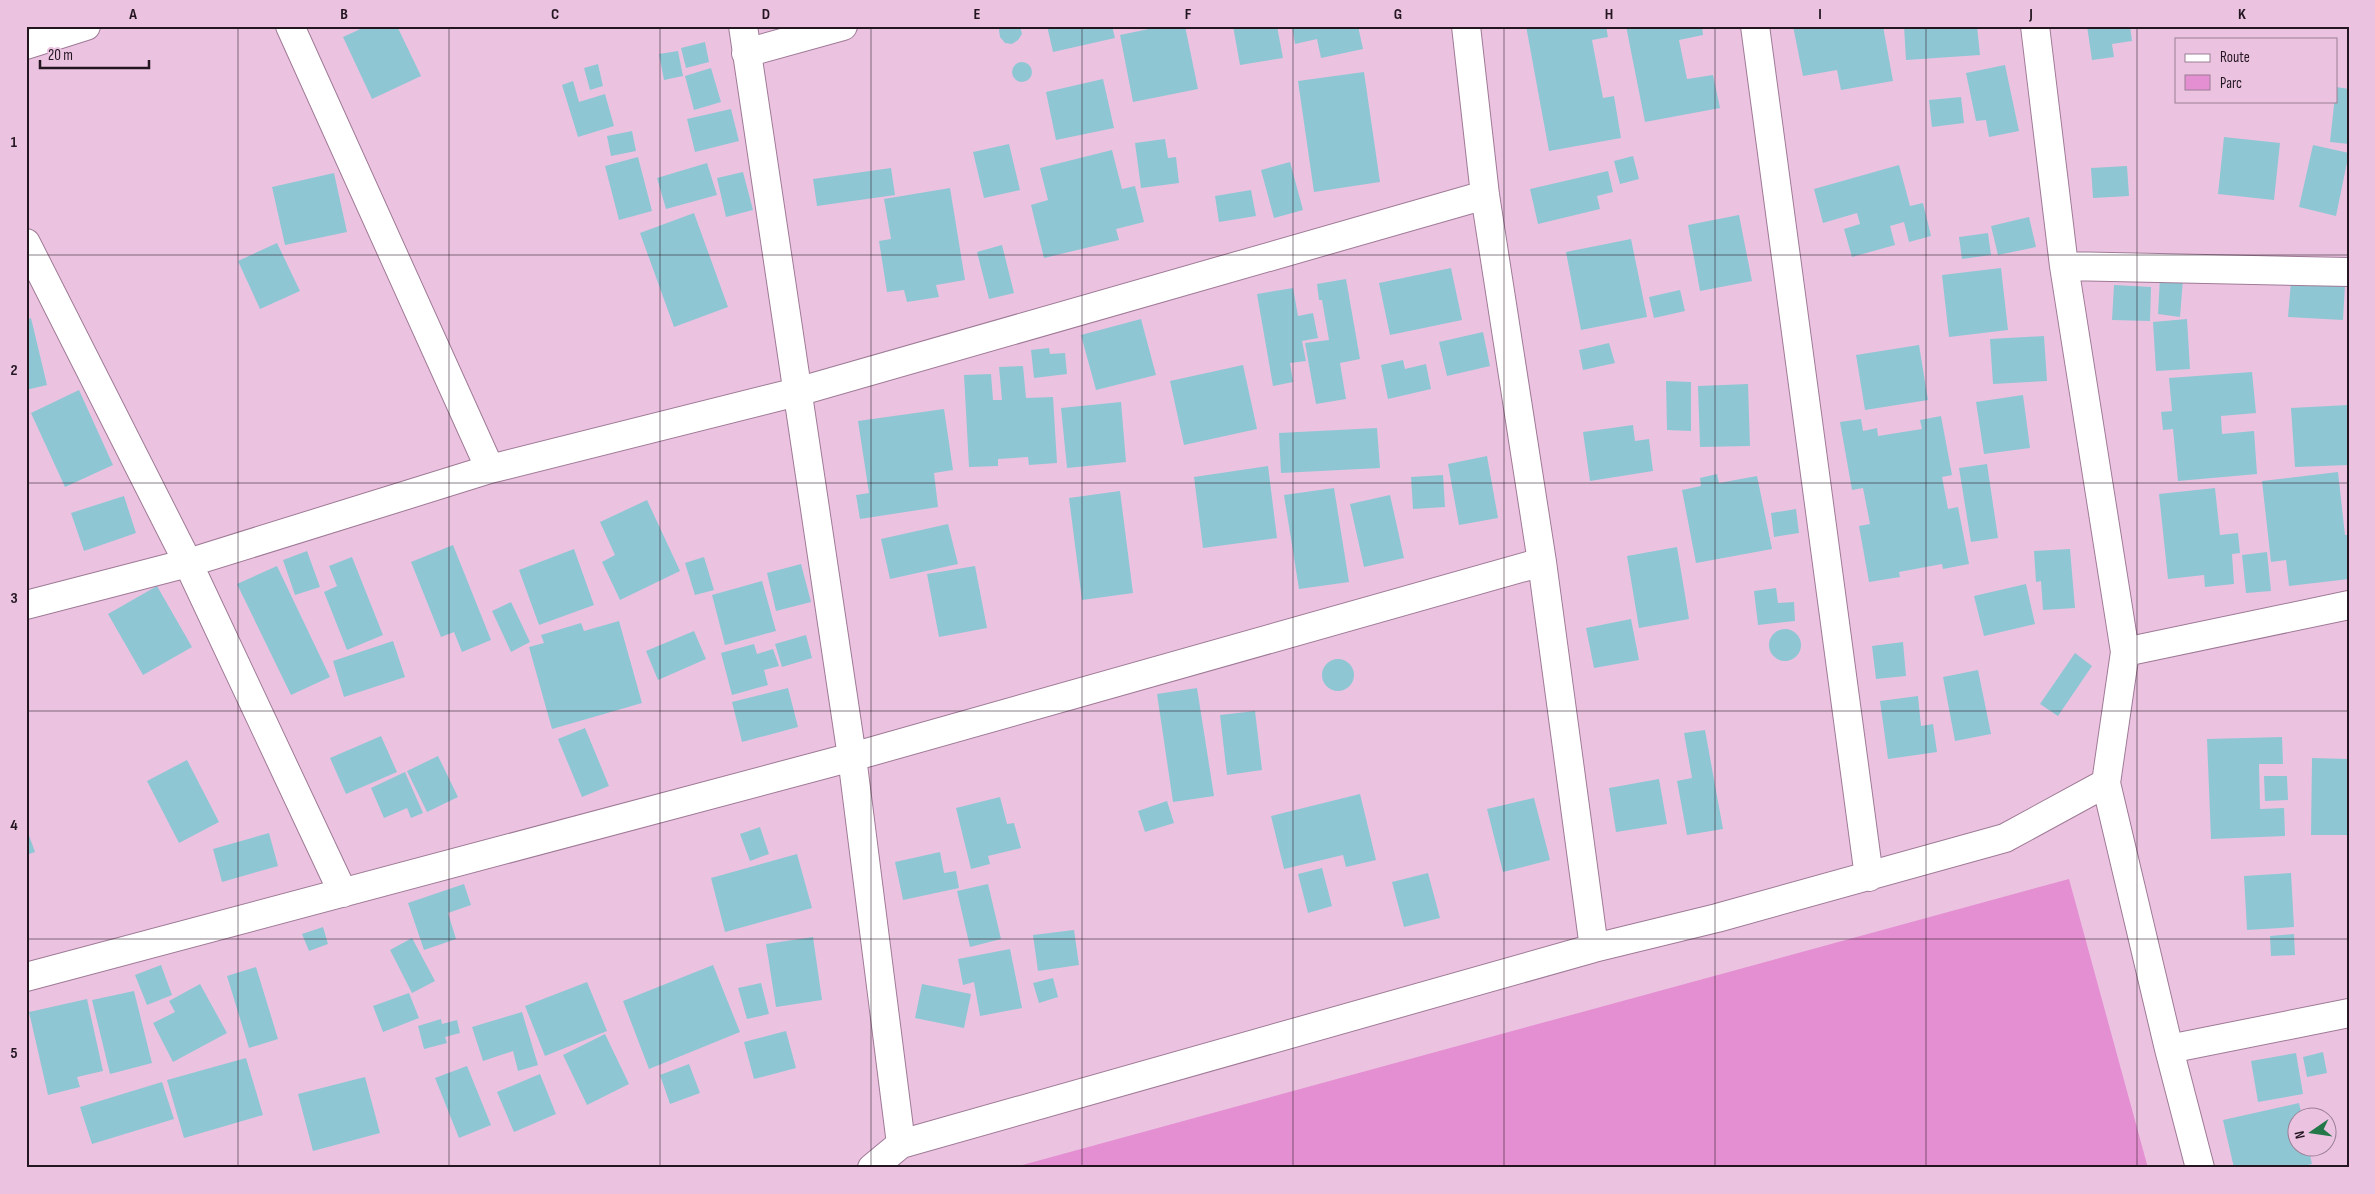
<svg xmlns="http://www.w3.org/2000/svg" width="2375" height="1194" font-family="'Sofia Sans Condensed',sans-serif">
<rect width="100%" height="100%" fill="#ebc3e1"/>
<!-- green -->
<path fill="#e48fd1" d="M2069,879l79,289h-1137z"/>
<!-- building -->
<path fill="#8fc6d4" d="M367,26h30l24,50 -49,23 -29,-62z
M1001,26h19l2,8 -4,6 -6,4 -7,-1 -5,-6 -1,-7z
M1047,26h65l3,12 -62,14z
M1163,26h22l13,63 -65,13 -13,-67z
M1233,26h44l6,32 -43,7z
M1292,26h66l5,23 -42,9 -4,-19 -22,5z
M1526,26h80l2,11 -16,3 11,58 11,-2 7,42 -72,13z
M1626,26h76l1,9 -24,5 8,39 26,-4 7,33 -75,14z
M1793,26h90l10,55 -52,9 -4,-20 -34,6z
M1904,26h73l3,29 -74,5z
M2087,26h43l2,15 -20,3 2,13 -22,3z
M705,42l4,20 -23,6 -5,-20z
M678,51l5,25 -19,4 -5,-26z
M1012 72a10 10 0 1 1 20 0a10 10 0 1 1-20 0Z
M598,64l5,22 -13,4 -6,-22z
M2005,65l14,66 -30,6 -3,-17 -10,1 -10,-48z
M711,68l10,34 -27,8 -9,-34z
M1364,72l16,110 -66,10 -16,-111z
M1103,79l11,49 -58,12 -10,-48z
M573,81l6,21 26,-8 9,32 -36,11 -16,-52z
M2336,87l13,2v55l-19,-2z
M1961,97l3,26 -32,4 -3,-27z
M731,109l8,32 -44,11 -8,-33z
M632,131l4,20 -25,5 -4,-20z
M2224,137l56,6 -6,57 -56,-6z
M1165,139l3,19 8,-1 3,26 -38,5 -6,-45z
M1009,144l11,46 -36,8 -11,-46z
M2313,145l36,8 -13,63 -37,-9z
M1112,150l10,39 13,-3 9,36 -28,7 3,11 -75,18 -13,-53 17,-5 -8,-32z
M1633,156l6,23 -19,5 -6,-23z
M638,157l14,54 -33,9 -14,-54z
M1290,162l13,48 -29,8 -13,-48z
M707,163l10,32 -51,14 -9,-31z
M1899,165l11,41 13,-3 8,33 -22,6 -5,-20 -14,4 5,19 -43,12 -8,-28 16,-5 -3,-11 -34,10 -9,-34z
M2127,166l2,30 -36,2 -2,-30z
M891,168l4,27 -78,11 -4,-27z
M1608,171l5,21 -16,4 3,13 -62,15 -8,-35z
M743,172l10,38 -27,7 -9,-39z
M334,173l13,59 -62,13 -13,-58z
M950,188l15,92 -29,5 3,12 -32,5 -3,-12 -17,2 -8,-51 12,-2 -7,-40z
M1251,190l5,26 -37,6 -4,-26z
M694,213l34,94 -54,20 -34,-94z
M1739,215l13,66 -52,10 -12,-66z
M2029,217l7,30 -38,8 -7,-29z
M1988,233l3,22 -29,4 -3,-22z
M1631,239l16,78 -66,13 -15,-78z
M277,243l23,48 -40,18 -22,-48z
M1002,245l12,48 -25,6 -12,-47z
M1451,268l11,52 -72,15 -11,-52z
M2001,268l7,62 -59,7 -7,-62z
M2160,277l23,2 -3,38 -22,-3z
M1346,279l14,80 -20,4 6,36 -30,5 -11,-61 24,-3 -7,-40h-3l-2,-16z
M2291,281l54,4 -2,35 -55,-3z
M2114,285l37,2 -1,34 -38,-1z
M1293,288l5,28 15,-3 5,25 -16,3 4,20 -16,2 3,19 -20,4 -16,-92z
M1680,290l5,21 -31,7 -5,-21z
M31,318l16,67 -21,5v-70z
M1141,319l15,56 -60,15 -15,-55z
M2187,319l3,50 -34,2 -3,-49z
M1483,332l7,34 -43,10 -8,-34z
M2044,336l3,45 -54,3 -3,-45z
M1609,343l6,20 -32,7 -4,-20z
M1919,345l9,55 -63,10 -9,-55z
M1049,348l1,6 15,-1 2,21 -33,4 -3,-28z
M1403,360l2,9 21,-5 5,25 -43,10 -7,-34z
M1243,365l14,64 -73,16 -14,-64z
M1023,366l3,32 27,-1 4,66 -28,2 -1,-8 -30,2v7l-29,1 -5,-92 27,-1 2,26h9l-3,-33z
M2252,372l4,41 -35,3 1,18 32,-3 3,43 -79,7 -5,-52 -10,1 -2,-18 11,-1 -3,-33z
M1666,381l25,1v49l-24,-1z
M1748,384l2,62 -50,1 -2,-61z
M79,390l34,75 -48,22 -34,-74z
M2023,395l7,53 -46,6 -8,-52z
M1121,402l5,60 -59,6 -6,-60z
M2348,405l1,60 -54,2 -4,-59z
M944,409l9,61 -19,3 4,34 -78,12 -4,-24 13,-2 -11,-72z
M1941,416l11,59 -10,2 6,32 10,-2 11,57 -26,5 -1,-5 -43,8 1,5 -31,5 -10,-56 11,-2 -7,-36 -11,2 -12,-68 21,-3 2,12 14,-3 1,8 44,-7 -2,-9z
M1633,425l2,16 14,-2 4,32 -63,10 -7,-49z
M1377,428l3,40 -99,5 -2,-40z
M1487,456l11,62 -39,7 -11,-61z
M1987,464l11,74 -27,4 -12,-74z
M1268,466l9,72 -74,10 -9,-71z
M2338,472l7,63h4v44l-60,7 -3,-26 -15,2 -9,-81z
M1717,474l2,9 38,-7 15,73 -76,14 -14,-73 19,-4 -1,-8z
M1443,475l2,32 -32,2 -2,-32z
M1334,488l15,94 -50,7 -15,-94z
M2215,488l5,47 18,-2 2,20 -8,1 2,30 -29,3 -1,-12 -36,4 -9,-85z
M1120,491l13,102 -51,7 -13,-102z
M1390,495l14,63 -40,9 -14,-63z
M124,496l12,37 -52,18 -13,-38z
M647,500l33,71 -60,29 -18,-38 13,-7 -15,-33z
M1796,509l3,24 -25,4 -3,-24z
M948,524l10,40 -68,15 -9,-40z
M453,545l38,95 -29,12 -8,-20 -13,5 -30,-75z
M1677,547l12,72 -50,9 -12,-72z
M574,549l20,56 -55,20 -20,-55z
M2070,549l5,59 -32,2 -2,-29 -5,1 -2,-31z
M307,551l13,36 -25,8 -12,-35z
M2267,552l4,39 -25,2 -4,-38z
M352,557l31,78 -36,15 -23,-58 13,-6 -8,-20z
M704,557l10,33 -19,5 -10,-32z
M801,564l10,38 -35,9 -9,-38z
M277,566l53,111 -39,18 -54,-111z
M975,566l12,62 -48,9 -12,-63z
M762,581l14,50 -51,14 -13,-50z
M2026,584l9,40 -51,12 -10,-40z
M157,586l35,61 -49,28 -35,-61z
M1776,588l2,15 16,-1 1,19 -37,4 -4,-34z
M511,602l19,40 -19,10 -19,-41z
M1631,619l8,41 -45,8 -8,-40z
M619,621l23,82 -90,26 -23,-82 15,-4 -3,-8 40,-12 3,8z
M1769 645a16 16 0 1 1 32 0a16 16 0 1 1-32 0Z
M694,631l12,28 -48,21 -12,-29z
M806,635l6,23 -30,9 -7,-23z
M393,641l12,36 -61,20 -11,-36z
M1903,642l3,34 -30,3 -4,-33z
M754,644l3,10 16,-5 6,17 -15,4 4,15 -36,10 -11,-42z
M2075,653l17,13 -34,50 -18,-12z
M1322 675a16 16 0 1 1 32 0a16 16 0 1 1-32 0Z
M1978,670l13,64 -36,7 -12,-64z
M788,688l10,39 -56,15 -10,-40z
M1197,688l17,108 -41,6 -16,-108z
M1918,696l3,30 12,-2 4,28 -49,7 -8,-58z
M1255,711l7,59 -35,5 -7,-60z
M585,728l24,58 -27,11 -24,-58z
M1705,730l18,99 -36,6 -10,-54 15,-3 -8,-45z
M381,736l16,36 -51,22 -16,-36z
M2282,737l1,27h-24l1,45 24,-1 1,28 -74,3 -4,-100z
M438,756l20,41 -31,15 -20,-41z
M2312,758l37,1v76h-38z
M187,760l32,62 -40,21 -32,-62z
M405,772l18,41 -12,5 -4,-10 -23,10 -13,-30z
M2264,776h23l1,24 -23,1z
M1659,779l8,45 -51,8 -7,-44z
M1360,794l16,66 -30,7 -3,-12 -59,14 -13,-53z
M1000,797l7,27 7,-1 7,25 -33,8 2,8 -19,5 -15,-61z
M1534,798l16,62 -47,12 -16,-63z
M1167,801l7,22 -29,9 -7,-21z
M26,827l9,25 -9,3z
M760,827l9,27 -19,7 -10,-27z
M269,833l9,33 -56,16 -9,-33z
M940,852l4,21 12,-2 3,17 -56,12 -8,-38z
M797,854l15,54 -87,24 -14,-54z
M1322,868l10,38 -24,7 -10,-39z
M1428,873l12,45 -36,9 -12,-45z
M2291,873l3,54 -47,3 -3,-54z
M464,884l7,21 -23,8 8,26 -32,11 -16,-47z
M988,884l13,55 -31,8 -13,-56z
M323,927l5,17 -19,7 -7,-17z
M1074,930l5,35 -41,6 -5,-36z
M2294,934l1,21 -24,1 -1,-20z
M813,937l9,63 -46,7 -10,-63z
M412,938l23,43 -23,12 -22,-43z
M1010,949l12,59 -42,8 -6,-34 -11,3 -5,-26z
M161,965l11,30 -25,10 -12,-30z
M713,965l27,67 -91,37 -26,-68z
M256,967l22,72 -29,9 -22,-72z
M1053,978l5,19 -19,6 -6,-20z
M587,982l20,49 -62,25 -20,-50z
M761,983l8,31 -22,5 -9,-31z
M200,984l27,49 -54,29 -20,-39 22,-11 -6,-11z
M922,984l49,10 -7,34 -49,-10z
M134,991l18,72 -42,11 -18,-74z
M409,993l10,25 -36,14 -10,-26z
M87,999l16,72 -26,6 3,10 -32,8 -19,-83z
M522,1012l16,53 -20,6 -5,-20 -30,10 -11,-34z
M441,1019l1,5 15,-4 3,13 -15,4 2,6 -23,6 -6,-23z
M786,1031l10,37 -42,11 -10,-37z
M605,1034l24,50 -42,21 -24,-50z
M2323,1052l4,21 -20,4 -4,-20z
M2296,1053l7,41 -45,8 -7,-41z
M246,1058l17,57 -79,23 -17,-58z
M689,1064l11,29 -30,11 -10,-29z
M467,1066l24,59 -32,13 -24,-60z
M540,1074l16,40 -42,18 -17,-40z
M365,1077l15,56 -67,18 -15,-57z
M162,1082l12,37 -82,25 -12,-37z
M2299,1103l3,13h-4v30h10l4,18 -16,4h-62l-11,-48z"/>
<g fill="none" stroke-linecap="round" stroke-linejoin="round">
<!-- minor casing -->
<g stroke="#9f7a96" stroke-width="30">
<path id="minor" d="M290,26l200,443
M743,26l109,731 49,387
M1466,26l19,169 57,367 52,386
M1755,26l114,851
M26,45l60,-19
M746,53l97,-27
M26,243l162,320 155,330
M2064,266l285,6
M26,605l162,-42 302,-94 307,-77 688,-197
M2125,652l224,-47
M2106,783l63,266 31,119
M26,977l826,-220 690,-195
M2169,1049l180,-36
M872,1168l29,-24 693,-196 123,-30 288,-80 101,-55 19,-131 -61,-386 -29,-240"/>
</g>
<!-- minor -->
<use href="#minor" stroke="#fff" stroke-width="28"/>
</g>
<!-- grid -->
<path fill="none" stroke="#241621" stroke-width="1" stroke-opacity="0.55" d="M238,26v1142M449,26v1142M660,26v1142M871,26v1142M1082,26v1142M1293,26v1142M1504,26v1142M1715,26v1142M1926,26v1142M2137,26v1142M26,255h2323M26,483h2323M26,711h2323M26,939h2323"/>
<!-- border -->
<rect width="2375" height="1194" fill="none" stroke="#ebc3e1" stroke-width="55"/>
<!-- legend -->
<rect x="2175" y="38" width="162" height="65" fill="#ebc3e1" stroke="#9b7e94"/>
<rect x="2185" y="54" width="25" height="8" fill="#ffffff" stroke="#9b7e94"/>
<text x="2220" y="62" font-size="15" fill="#241621">Route</text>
<rect x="2185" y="75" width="25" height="15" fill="#e48fd1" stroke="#9b7e94"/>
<text x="2220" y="88" font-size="15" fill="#241621">Parc</text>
<!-- north arrow -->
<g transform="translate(2312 1132) rotate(257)"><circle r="24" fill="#ebc3e1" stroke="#9b7e94"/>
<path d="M0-4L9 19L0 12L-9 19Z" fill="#237749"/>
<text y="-8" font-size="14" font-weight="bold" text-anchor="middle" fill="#241621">N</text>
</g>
<!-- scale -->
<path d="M40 60v8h109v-8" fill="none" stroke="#241621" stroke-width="2.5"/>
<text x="48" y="60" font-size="15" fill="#241621" stroke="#ebc3e1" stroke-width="4" paint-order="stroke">20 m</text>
<rect x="28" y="28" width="2320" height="1138" fill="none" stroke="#241621" stroke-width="2"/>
<g font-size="16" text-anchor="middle" font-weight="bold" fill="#241621">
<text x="133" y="19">A</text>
<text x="344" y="19">B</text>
<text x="555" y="19">C</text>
<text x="766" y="19">D</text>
<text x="977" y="19">E</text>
<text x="1188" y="19">F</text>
<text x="1398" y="19">G</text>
<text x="1609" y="19">H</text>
<text x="1820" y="19">I</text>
<text x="2031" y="19">J</text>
<text x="2242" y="19">K</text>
<text x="14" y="147">1</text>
<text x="14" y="375">2</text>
<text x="14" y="603">3</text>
<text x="14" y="830">4</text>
<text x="14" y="1058">5</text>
</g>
</svg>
